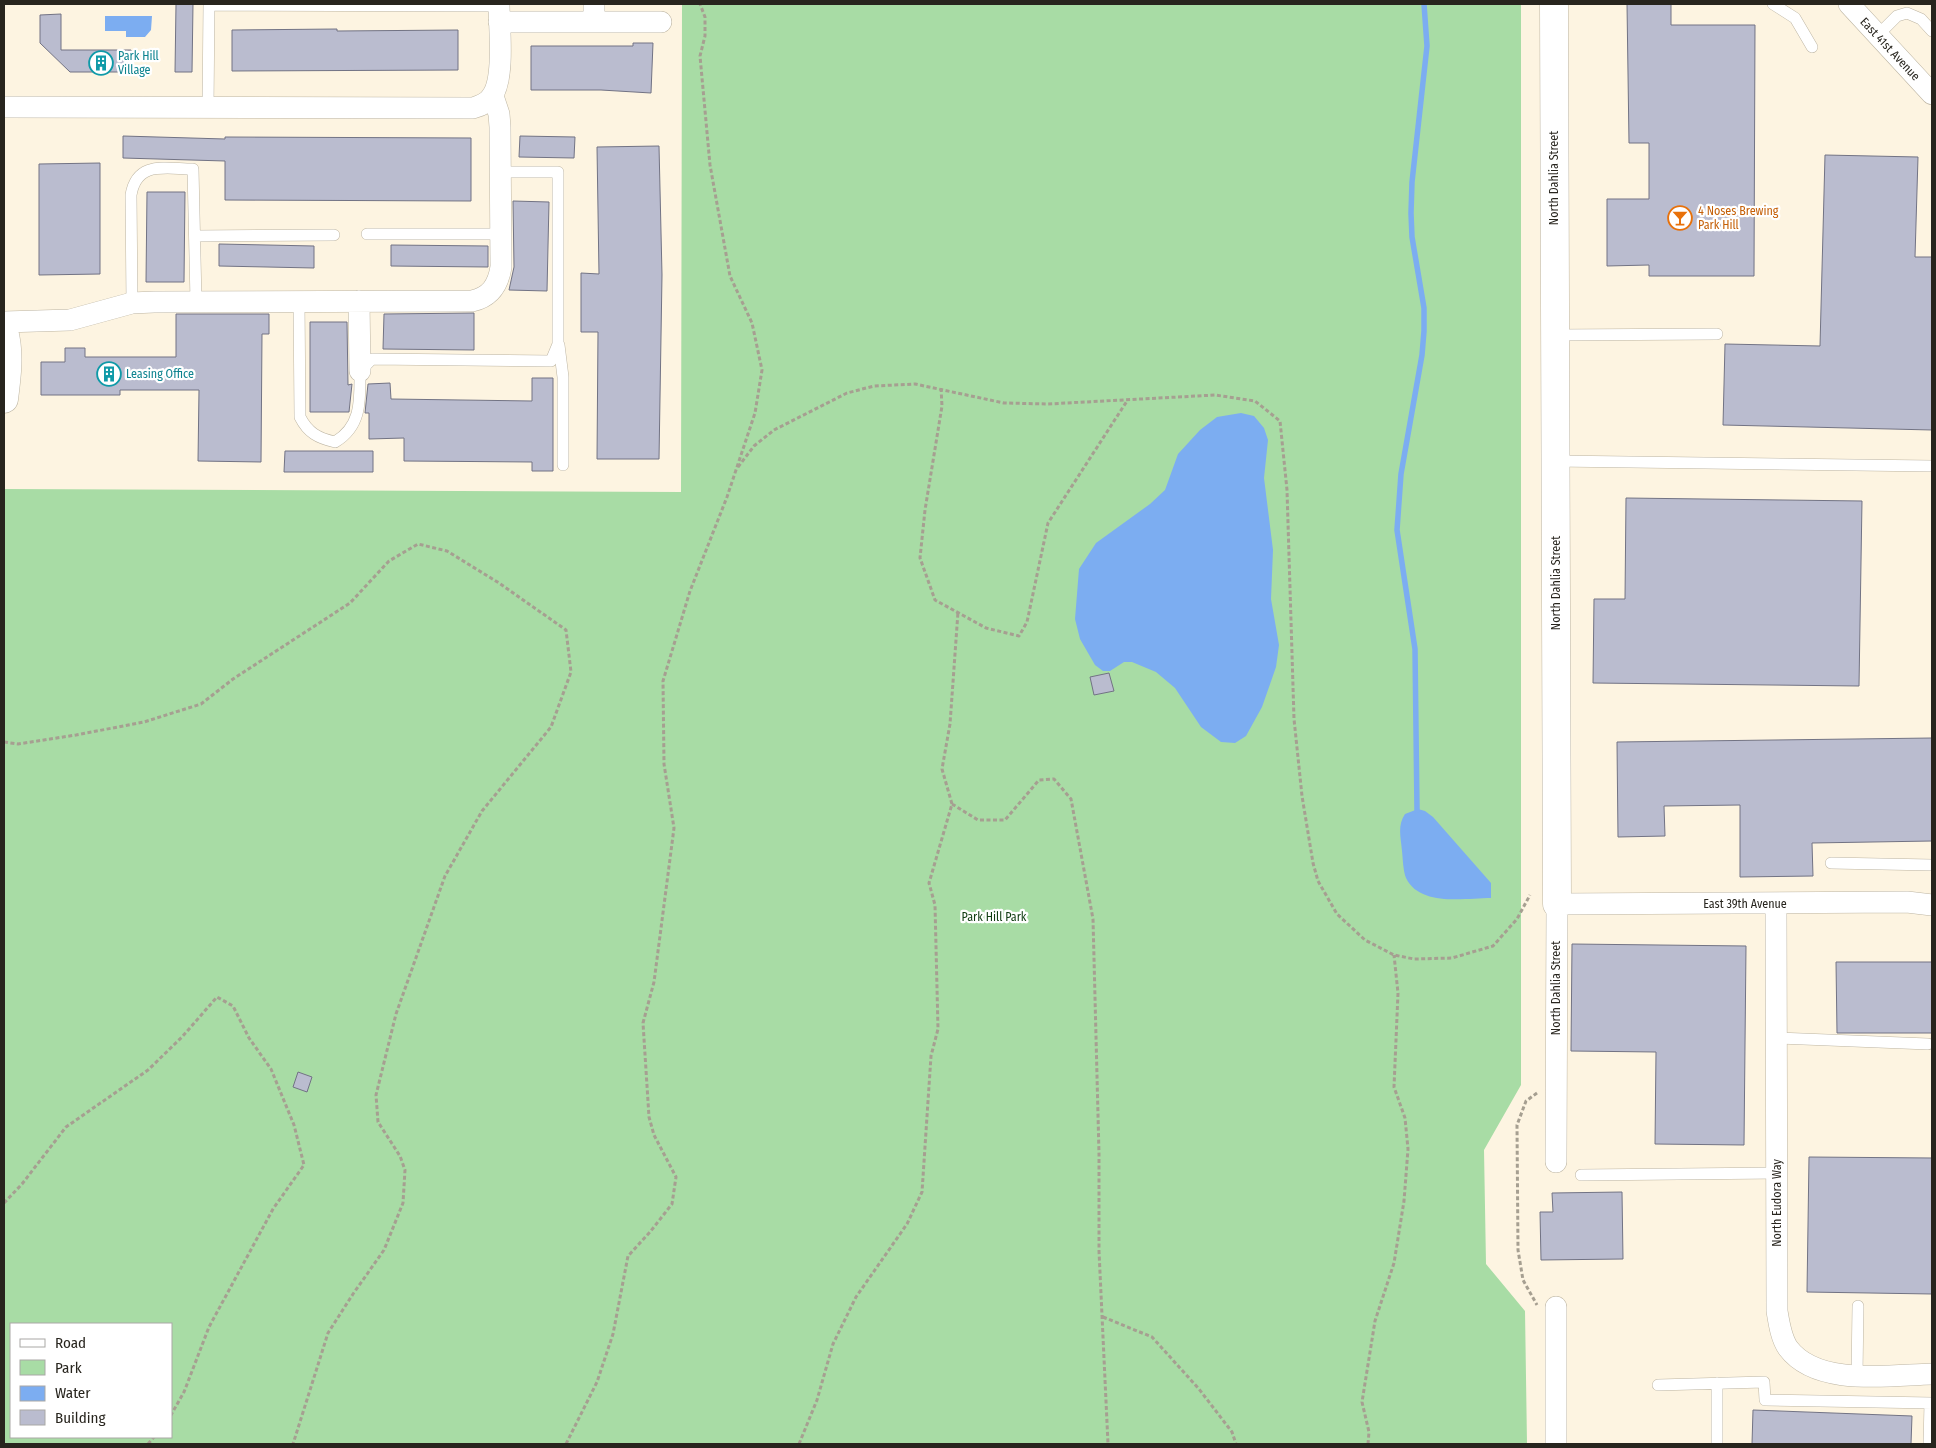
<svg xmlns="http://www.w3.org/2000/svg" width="1936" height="1448" font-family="'Fira Sans Condensed',sans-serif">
<rect width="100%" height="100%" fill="#fdf4e1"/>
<!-- green -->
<path fill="#a8dca5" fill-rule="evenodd" d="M682,4h839v1081l-37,65 2,114 39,47 2,133h-1523v-955l677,3zM11,1324h160v113h-160z"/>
<!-- water -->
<path fill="#7cadf1" d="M105,16h47l-1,14 -6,7h-19v-6h-21z
M1241,413l13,3 10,12 4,12 -4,38 9,72 -2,49 8,46 -3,22 -14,40 -16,29 -11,7 -14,-1 -20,-15 -26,-39 -19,-16 -24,-10h-8l-14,9h-7l-8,-6 -15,-26 -5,-20 4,-50 17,-26 54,-39 15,-14 13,-36 22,-24 17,-13z
M1418,809l7,2 8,6 58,66v15c-26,0 -71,9 -85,-20 -3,-8 -3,-18 -4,-27 -1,-13 -5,-25 3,-37z"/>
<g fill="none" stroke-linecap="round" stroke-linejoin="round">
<!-- stream -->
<path stroke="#7cadf1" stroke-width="5.5" d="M1417,810l-2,-161 -18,-119 4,-56 21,-119 2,-24v-23l-12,-71 -1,-24 1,-31 15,-136 -3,-42"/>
</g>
<!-- building -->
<path fill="#babccf" stroke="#727384" d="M176,4h17l-1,68h-17z
M1627,4h44v21h84l-1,251h-105v-11l-42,1v-67h42v-56h-20z
M61,14v36h70v22h-61l-30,-29v-28z
M337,29v2l121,-1v40l-226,1v-41z
M633,43h20l-2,50 -50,-3h-70v-44h102z
M123,136l102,3v-2l246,1v63l-246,-1v-39l-102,-3z
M520,136l55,1 -1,21 -55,-1z
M659,146l3,129 -3,184h-62l1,-127h-17v-59l18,1 -2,-127z
M1825,155l93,2 -3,100h17v173l-209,-5 2,-81 95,2z
M100,163v111l-61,1v-111z
M147,192h38l-1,90h-38z
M513,201l36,1 -2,89 -38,-1 5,-23z
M219,244l95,2v22l-95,-2z
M391,245l97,1v21l-97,-1z
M474,313v37l-91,-1 1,-35z
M176,314h93v20h-7l-1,128 -63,-1 1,-71h-79v5h-79v-33h24v-14h20v9h91z
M310,322h37l1,63 4,-1 -3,28h-39z
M532,378h21v93h-21v-9l-128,-1v-23l-35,1v-26h-4l3,-29 22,-1 1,16 141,2z
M285,451h88v21h-89z
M1626,498l236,3 -3,185 -266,-3 1,-84h31z
M1109,673l5,18 -20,4 -4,-18z
M1932,738v103l-120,2 1,33 -73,1v-72l-76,1 1,30 -47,1 -1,-95z
M1572,944l174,2 -2,199 -89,-1 1,-92 -85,-1z
M1836,962h96v71h-95z
M298,1072l14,5 -5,15 -14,-5z
M1809,1157l123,1v136l-125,-2z
M1622,1192l1,67 -82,1 -1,-48h13l-1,-19z
M1753,1410l159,6 -1,28h-159z"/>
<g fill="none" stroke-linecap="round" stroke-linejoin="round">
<!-- lane casing -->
<g stroke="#bdb5a3" stroke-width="12">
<path id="lane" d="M1773,4l22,14 17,29
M209,5l290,1
M1878,35l19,-19 10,-3 14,6 11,12
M208,109l1,-105
M367,234h134
M195,236l139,-1
M299,301l1,116c8,16 18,21 35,25 27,-16 25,-42 25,-71l12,-12 179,2 7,-17v-172h-57
M132,303l-1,-108c6,-35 35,-26 62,-26l3,132
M1555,335l162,-1
M559,345l4,32v88
M1555,461l377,5
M1831,863l101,2
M1776,1038l152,6
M1581,1175l196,-2
M1857,1375l1,-69
M1717,1383v61
M1658,1385l106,-3 1,18 167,3
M1929,1444l1,-41"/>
</g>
<!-- street casing -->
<g stroke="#bdb5a3" stroke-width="22">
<path id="street" d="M594,4v18
M1849,4l83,90
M499,22h162
M4,107l469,1c7,-2 15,-5 19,-12 13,-18 7,-70 7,-92
M359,301l1,70
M4,322l66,-2 62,-17 22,-1 318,-1c18,-4 26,-15 29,-34l-1,-140 -1,-13 -6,-18
M1776,904l1,407c2,12 4,27 11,37 29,39 102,27 144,26
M1556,1162l1,-258 350,-2 25,3
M1556,1307v137"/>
</g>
<!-- secondary casing -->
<g stroke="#bdb5a3" stroke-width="29">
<path id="secondary" d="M1554,4l3,900
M4,331c6,22 3,45 0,68"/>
</g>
<!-- path -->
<path stroke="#a69f91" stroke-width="3" stroke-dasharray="4 2.5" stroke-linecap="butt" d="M941,388l1,18 -17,104 -5,48 15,42 51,28 33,8 8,-14 21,-99 79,-122
M738,467l16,-21 20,-16 73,-37 27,-7 41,-2 89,19 44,1 167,-9 40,6 25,20 7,69 7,229 8,77 11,67 5,18 19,33 28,26 29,15 20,4 38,-1 41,-12 24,-27 13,-24
M4,742l14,2 58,-9 68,-13 57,-18 32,-25 117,-76 39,-42 29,-17 29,7 52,32 67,47 5,42 -20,55 -69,84 -37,65 -49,138 -20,81 2,27 22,34 5,14 -2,33 -19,47 -31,44 -25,39 -35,111
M952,804l26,16h27l34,-40 15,-1 17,20 22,120 6,235v97l9,193
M1537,1093l-11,8 -9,24 1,125 5,30 14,25
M4,1203l18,-19 44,-57 82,-57 34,-33 35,-40 16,9 16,32 22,31 23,56 10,40 -31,44 -64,118 -25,65 -13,23
M1103,1317l49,20 47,52 33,43 4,12
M148,1444l6,-7
M566,1444l31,-62 16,-48 15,-78 22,-24 22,-28 4,-27 -22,-42 -5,-18 -6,-94 11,-41 20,-154 -10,-64 -1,-83 27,-90 37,-94 28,-84 7,-43 -10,-47 -22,-47 -20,-111 -10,-109 5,-20v-19l-5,-13
M799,1444l18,-44 16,-56 23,-47 51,-73 15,-32 9,-136 7,-27 -3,-124 -6,-22 23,-79 -10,-35 8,-45 8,-112
M1368,1444l1,-12 -7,-30 13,-81 19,-58 10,-62 4,-52 -3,-31 -11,-31 4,-94 -4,-38"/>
<!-- lane -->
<use href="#lane" stroke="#fff" stroke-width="11"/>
<!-- street -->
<use href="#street" stroke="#fff" stroke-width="21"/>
<!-- secondary -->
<use href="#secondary" stroke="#fff" stroke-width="28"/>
</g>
<!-- icons -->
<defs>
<g id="building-ring" transform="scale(1.25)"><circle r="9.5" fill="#fff" stroke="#0f9aa8" stroke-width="1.5"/><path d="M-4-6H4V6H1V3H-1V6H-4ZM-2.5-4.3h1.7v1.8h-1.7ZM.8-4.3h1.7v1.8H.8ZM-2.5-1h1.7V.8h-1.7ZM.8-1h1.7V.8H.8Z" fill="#0f9aa8"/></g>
<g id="bar-ring" transform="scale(1.25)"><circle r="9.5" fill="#fff" stroke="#e8710a" stroke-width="1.5"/><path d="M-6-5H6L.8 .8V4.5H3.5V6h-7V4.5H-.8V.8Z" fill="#e8710a"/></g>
</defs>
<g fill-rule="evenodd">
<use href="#building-ring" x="101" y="63"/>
<use href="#bar-ring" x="1680" y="218"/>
<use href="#building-ring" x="109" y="374"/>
</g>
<g text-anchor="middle" stroke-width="4.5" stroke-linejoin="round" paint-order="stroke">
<!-- street labels -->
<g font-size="12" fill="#28251e" stroke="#fff">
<text transform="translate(1890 49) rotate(47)" y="4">East 41st Avenue</text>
<text transform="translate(1554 178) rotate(-90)" y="4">North Dahlia Street</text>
<text transform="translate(1556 583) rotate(-90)" y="4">North Dahlia Street</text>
<text x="1745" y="908">East 39th Avenue</text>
<text transform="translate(1556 988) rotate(-90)" y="4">North Dahlia Street</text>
<text transform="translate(1777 1203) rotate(-90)" y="4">North Eudora Way</text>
</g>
<!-- culture labels -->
<g font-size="12" fill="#0d838f" stroke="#fff" text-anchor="start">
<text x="118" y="60">Park Hill<tspan x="118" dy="14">Village</tspan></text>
<text x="126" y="378">Leasing Office</text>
</g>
<!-- food labels -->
<g font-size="12" fill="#c56008" stroke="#fff" text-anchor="start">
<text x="1698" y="215">4 Noses Brewing<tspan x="1698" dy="14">Park Hill</tspan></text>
</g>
<!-- park labels -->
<g font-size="12" fill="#0f3b10" stroke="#fff">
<text x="994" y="921">Park Hill Park</text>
</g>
</g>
<!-- border -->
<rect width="1936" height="1448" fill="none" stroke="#28251e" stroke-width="10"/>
<!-- legend -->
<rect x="10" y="1323" width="162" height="115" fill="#ffffff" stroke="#a9a8a5"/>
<rect x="20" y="1339" width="25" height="8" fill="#ffffff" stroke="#a9a8a5"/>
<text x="55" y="1348" font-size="15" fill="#28251e">Road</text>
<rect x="20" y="1360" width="25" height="15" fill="#a8dca5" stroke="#a9a8a5"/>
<text x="55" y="1373" font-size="15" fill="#28251e">Park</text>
<rect x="20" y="1386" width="25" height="15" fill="#7cadf1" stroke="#a9a8a5"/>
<text x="55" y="1398" font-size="15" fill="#28251e">Water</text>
<rect x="20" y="1410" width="25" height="15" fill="#babccf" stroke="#a9a8a5"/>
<text x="55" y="1423" font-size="15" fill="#28251e">Building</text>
</svg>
